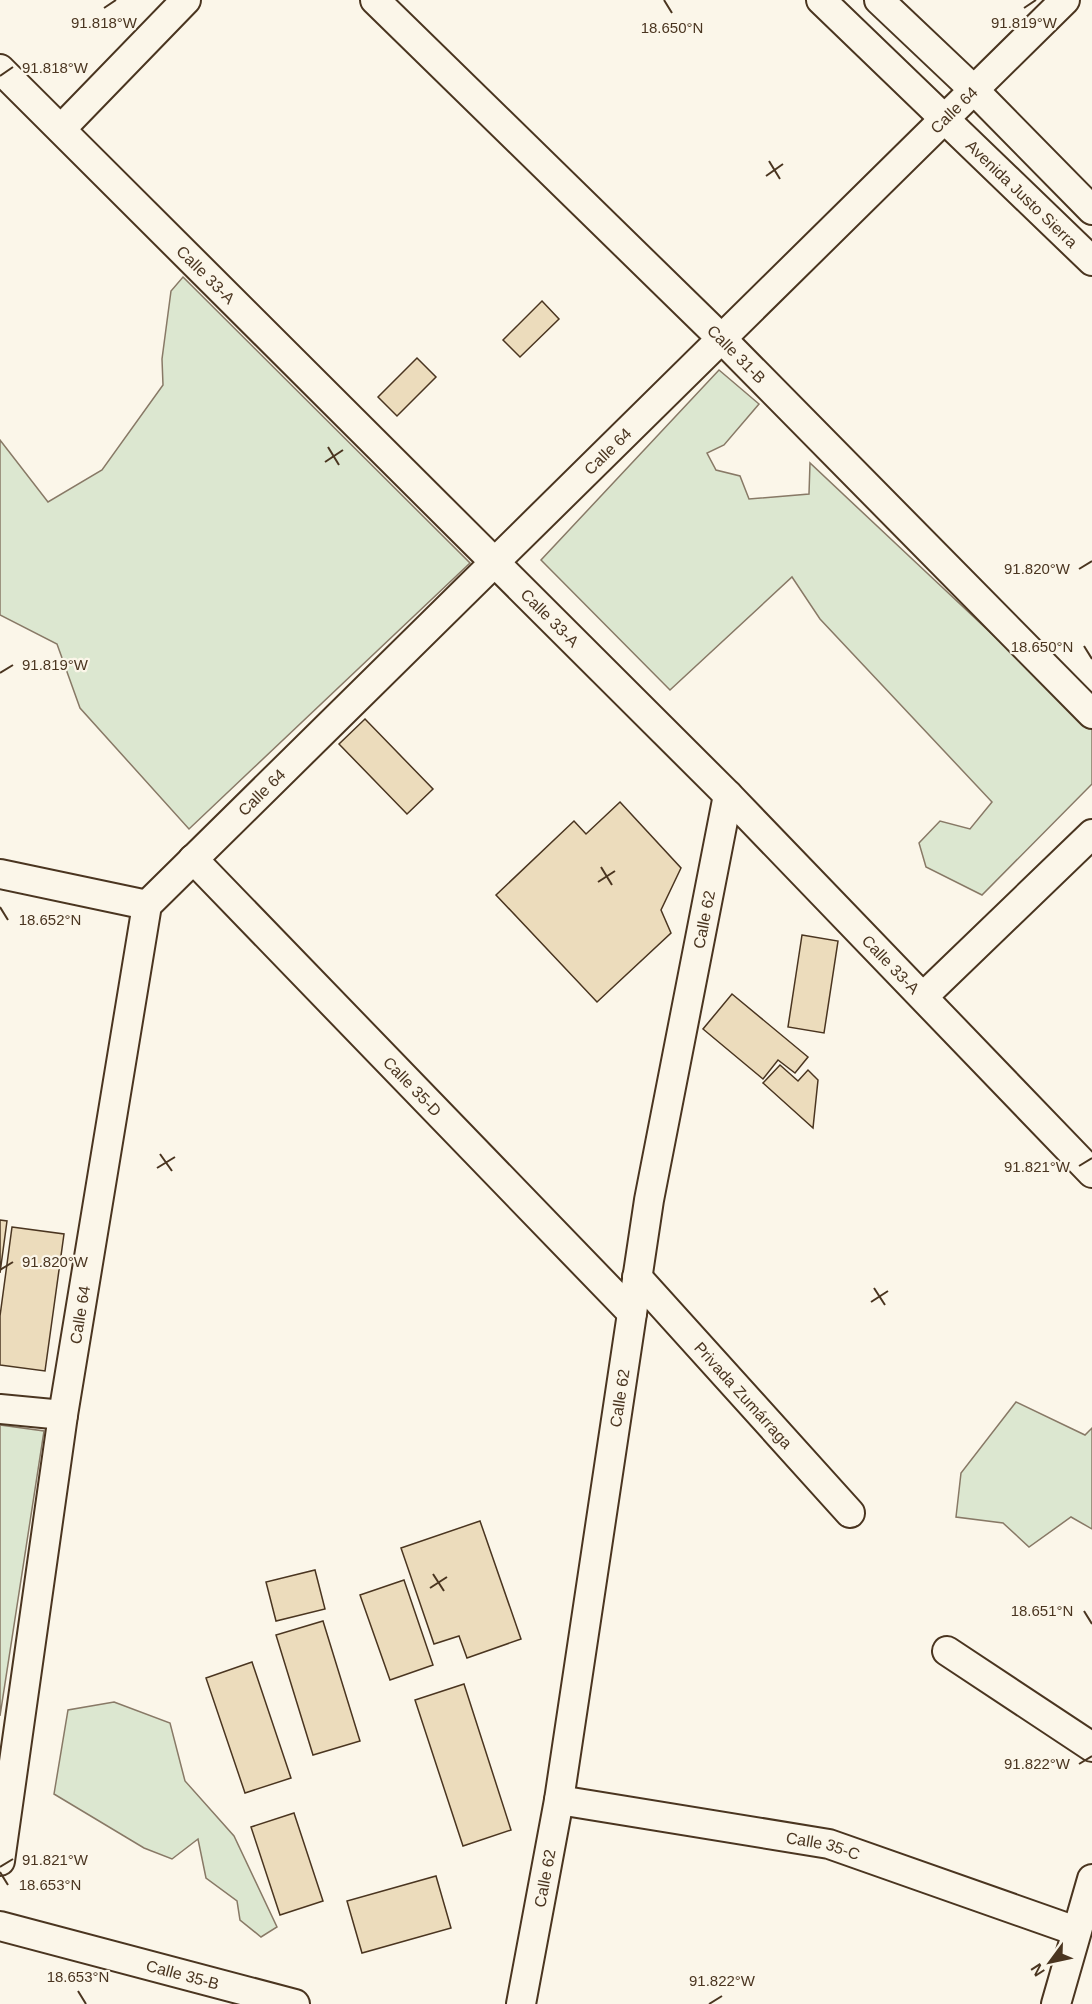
<svg xmlns="http://www.w3.org/2000/svg" width="1092" height="2004" font-family="Arial,sans-serif">
<rect width="100%" height="100%" fill="#fbf6e9"/>
<!-- green -->
<path fill="#dce7d0" stroke="#887966" stroke-width="1.5" d="M183,277l287,286 -281,266 -109,-121 -23,-64 -57,-29v-175l48,62 54,-32 61,-85 -1,-26 9,-68z
M719,370l40,34 -35,41 -17,8 9,17 24,6 9,23 60,-5 1,-31 282,265v56l-110,111 -56,-28 -7,-24 21,-22 30,8 22,-27 -172,-183 -28,-42 -122,113 -129,-130z
M1016,1402l69,33 7,-7v101l-21,-12 -42,30 -26,-24 -47,-6 5,-44z
M0,1425l44,6 -44,285z
M114,1702l56,21 15,58 49,55 43,91 -16,10 -21,-17 -3,-19 -31,-23 -8,-39 -26,20 -28,-11 -90,-54 14,-84z"/>
<!-- building -->
<path fill="#ecdcbc" stroke="#4a3520" stroke-width="1.5" d="M542,301l17,18 -39,38 -17,-17z
M417,358l19,19 -39,39 -19,-19z
M365,719l68,70 -26,25 -68,-70z
M620,802l61,66 -20,42 10,23 -74,69 -101,-107 78,-74 12,13z
M802,935l36,6 -14,92 -36,-6z
M732,994l76,63 -13,16 -17,-13 -15,19 -60,-50z
M780,1065l18,16 10,-11 10,10 -5,48 -50,-45z
M0,1220l7,1 -7,52z
M12,1227l52,7 -19,137 -45,-6v-49z
M480,1521l41,118 -54,19 -8,-22 -25,8 -33,-96z
M315,1570l10,39 -49,12 -10,-39z
M404,1580l29,85 -43,15 -30,-85z
M323,1621l37,120 -47,14 -37,-120z
M252,1662l39,116 -46,15 -39,-115z
M464,1684l47,146 -48,16 -48,-146z
M294,1813l29,88 -43,14 -29,-88z
M436,1876l15,52 -89,25 -15,-52z"/>
<g fill="none" stroke-linecap="round" stroke-linejoin="round">
<!-- minor casing -->
<g stroke="#4a3520" stroke-width="32">
<g id="minor">
<path id="s1" d="M375,0l346,338 371,376"/>
<path id="s2" d="M821,0l271,261"/>
<path d="M879,0l95,90 118,120"/>
<path id="s3" d="M0,69l728,726 364,378"/>
<path d="M61,129l125,-129"/>
<path id="s4" d="M193,859l439,454"/>
<path d="M0,874l147,31"/>
<path d="M924,996l168,-162"/>
<path id="s5" d="M637,1277l213,236"/>
<path d="M0,1409l63,6"/>
<path d="M947,1651l145,96"/>
<path id="s6" d="M559,1800l270,44 247,87"/>
<path id="s7" d="M0,1861l63,-446 84,-510 918,-905"/>
<path id="s8" d="M0,1926l295,78"/>
<path id="s9" d="M521,2004l38,-204 90,-600 79,-405"/>
<path d="M1056,2004l36,-125"/>
</g>
</g>
<!-- minor -->
<use href="#minor" stroke="#fbf6e9" stroke-width="28"/>
</g>
<!-- ticks -->
<path fill="none" stroke="#4a3520" stroke-width="2" d="M664,0l8,13M104,8l12,-8M1024,8l12,-8M0,76l13,-9M769,161l11,18M766,176l17,-12M328,447l11,18M325,462l18,-12M1079,569l13,-8M1084,646l8,13M0,673l13,-8M601,867l11,18M598,882l17,-11M0,907l8,13M160,1154l12,17M1079,1166l13,-8M157,1168l18,-11M0,1270l13,-8M874,1288l11,17M871,1302l17,-11M433,1574l11,17M430,1588l17,-11M1084,1611l8,13M1079,1764l13,-8M0,1867l13,-8M0,1872l8,13M78,1991l8,13M709,2004l13,-8"/>
<g text-anchor="middle" stroke-width="4.5" stroke-linejoin="round" paint-order="stroke">
<!-- street labels -->
<g font-size="16" fill="#4a3520" stroke="#fbf6e9">
<text dy="6" stroke="none"><textPath href="#s7" startOffset="2100">Calle 64</textPath></text>
<text dy="6" stroke="none"><textPath href="#s2" startOffset="279">Avenida Justo Sierra</textPath></text>
<text dy="6" stroke="none"><textPath href="#s3" startOffset="291">Calle 33-A</textPath></text>
<text dy="6" stroke="none"><textPath href="#s1" startOffset="506">Calle 31-B</textPath></text>
<text dy="6" stroke="none"><textPath href="#s7" startOffset="1614">Calle 64</textPath></text>
<text dy="6" stroke="none"><textPath href="#s3" startOffset="777">Calle 33-A</textPath></text>
<text dy="6" stroke="none"><textPath href="#s7" startOffset="1128">Calle 64</textPath></text>
<text dy="6" stroke="none"><textPath href="#s9" startOffset="1100">Calle 62</textPath></text>
<text dy="6" stroke="none"><textPath href="#s3" startOffset="1263">Calle 33-A</textPath></text>
<text dy="6" stroke="none"><textPath href="#s4" startOffset="316">Calle 35-D</textPath></text>
<text dy="6" stroke="none"><textPath href="#s7" startOffset="552">Calle 64</textPath></text>
<text dy="6" stroke="none"><textPath href="#s5" startOffset="159">Privada Zumárraga</textPath></text>
<text dy="6" stroke="none"><textPath href="#s9" startOffset="614">Calle 62</textPath></text>
<text dy="6" stroke="none"><textPath href="#s6" startOffset="268">Calle 35-C</textPath></text>
<text dy="6" stroke="none"><textPath href="#s9" startOffset="128">Calle 62</textPath></text>
<text dy="6" stroke="none"><textPath href="#s8" startOffset="189">Calle 35-B</textPath></text>
</g>
</g>
<g font-size="15" text-anchor="middle" fill="#4a3520" stroke="#fbf6e9" stroke-width="4.5" stroke-linejoin="round" paint-order="stroke">
<text x="104" y="28">91.818°W</text>
<text x="1024" y="28">91.819°W</text>
<text x="672" y="33">18.650°N</text>
<text x="55" y="73">91.818°W</text>
<text x="1037" y="574">91.820°W</text>
<text x="1042" y="652">18.650°N</text>
<text x="55" y="670">91.819°W</text>
<text x="50" y="925">18.652°N</text>
<text x="1037" y="1172">91.821°W</text>
<text x="55" y="1267">91.820°W</text>
<text x="1042" y="1616">18.651°N</text>
<text x="1037" y="1769">91.822°W</text>
<text x="55" y="1865">91.821°W</text>
<text x="50" y="1890">18.653°N</text>
<text x="78" y="1982">18.653°N</text>
<text x="722" y="1986">91.822°W</text>
</g>
<!-- north arrow -->
<g transform="translate(1050 1962) rotate(237)" stroke="#fbf6e9" stroke-width="4.5" paint-order="stroke">
<path d="M0-4.5L10 22L0 15L-10 22Z" fill="#4a3520"/>
<text y="-9" font-size="16" font-weight="bold" text-anchor="middle" fill="#4a3520">N</text>
</g>
</svg>
